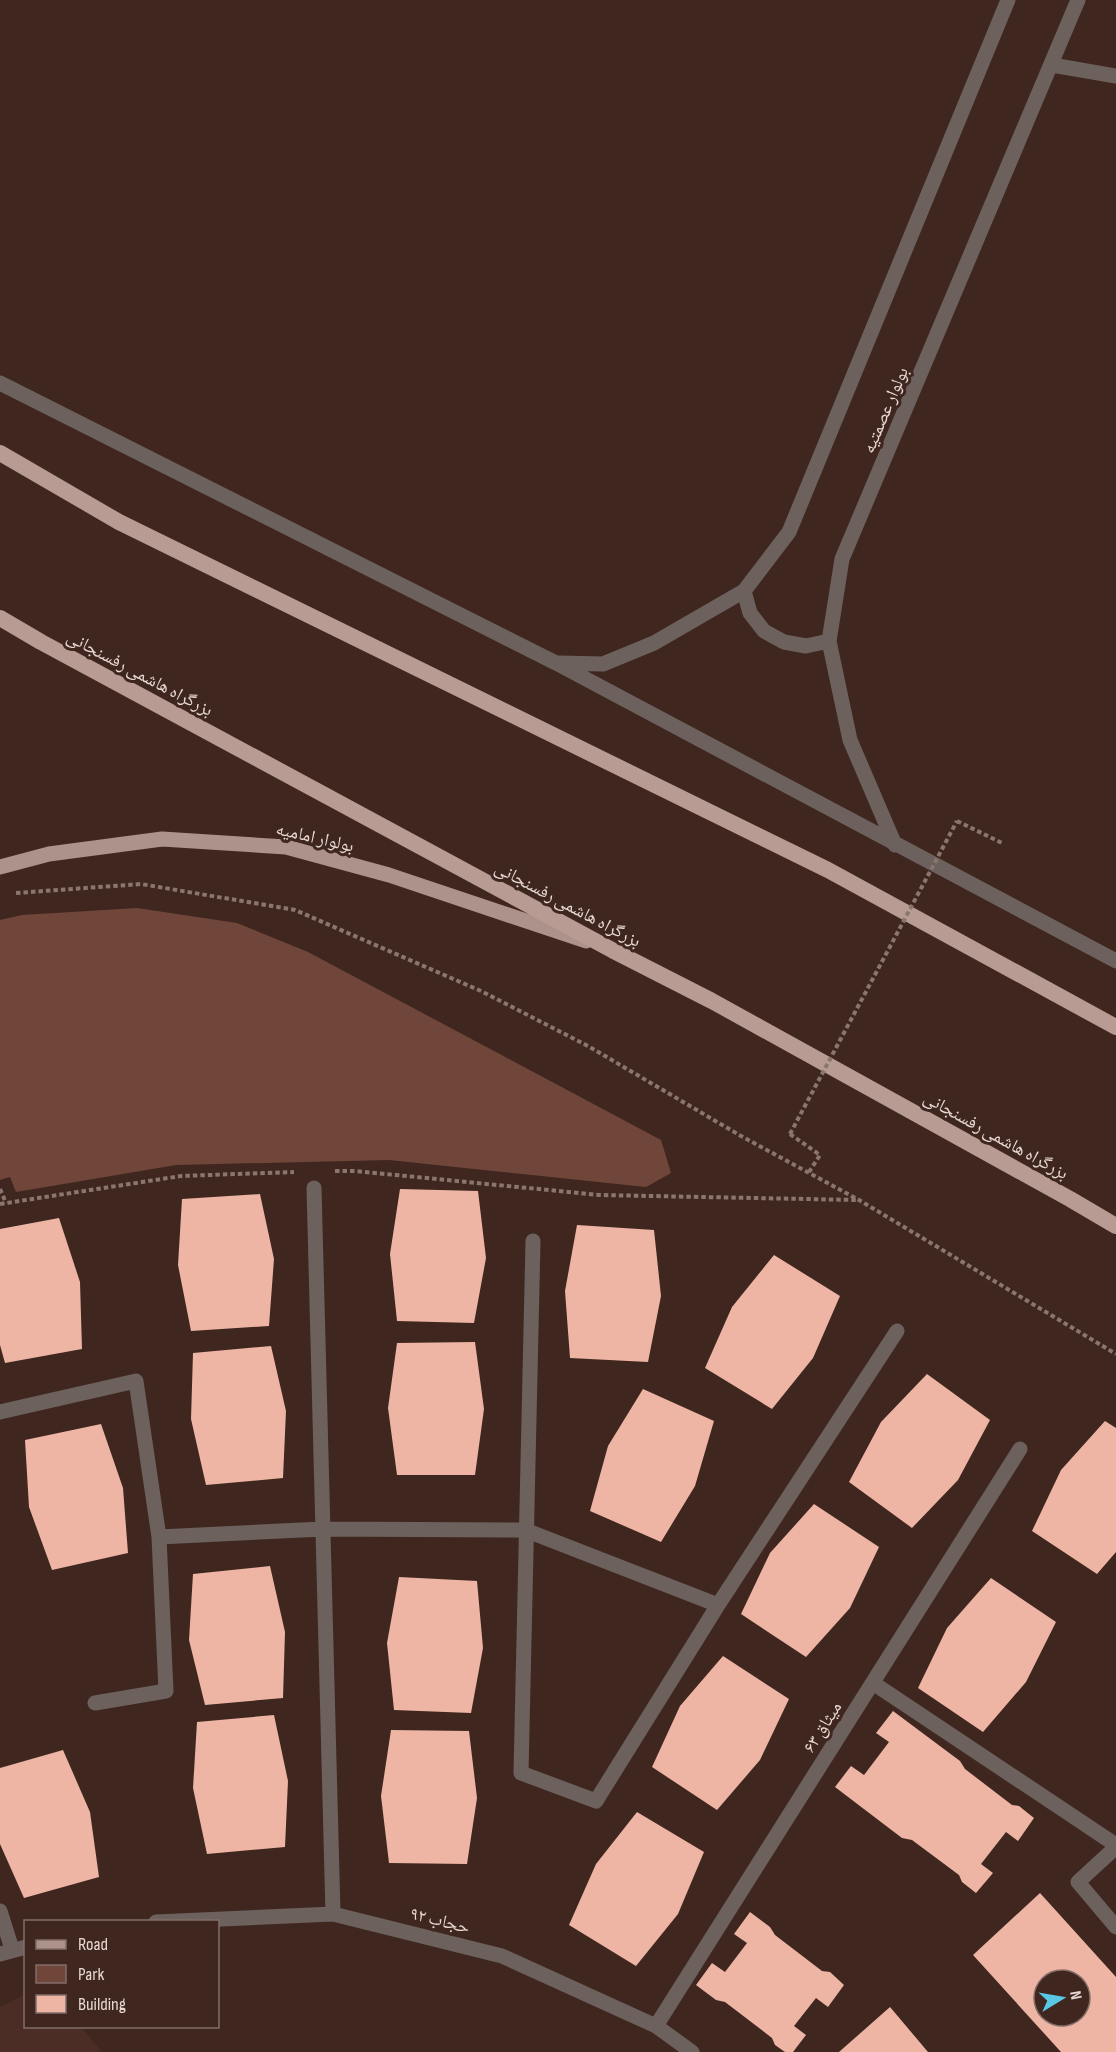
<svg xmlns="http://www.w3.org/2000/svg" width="1116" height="2052" font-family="'Sofia Sans Condensed','Noto Naskh Arabic',sans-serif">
<rect width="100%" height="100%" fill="#3f2720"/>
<!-- built -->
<path fill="#4c2d25" d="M25,1995l1,31 55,1 21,25h-102v-45z"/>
<!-- park -->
<path fill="#71463a" d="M137,908l100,15 71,29 353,188 10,33 -25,14 -257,-27 -213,5 -160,27 -6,-15 -10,3v-260l22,-5z"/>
<!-- building -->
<path fill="#eeb5a4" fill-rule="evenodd" d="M400,1189l78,2 8,67 -12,65 -77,-2 -7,-67z
M260,1194l14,65 -5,67 -78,5 -13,-66 4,-66z
M59,1218l21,64 2,67 -77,14 -5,-18v-116z
M577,1225l77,5 7,66 -13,66 -78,-4 -5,-67z
M774,1255l66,41 -27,62 -41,51 -67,-41 27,-61z
M475,1342l9,67 -9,66h-78l-9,-67 9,-65z
M271,1346l15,65 -3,67 -77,7 -15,-66 2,-66z
M927,1374l63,46 -32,60 -46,48 -63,-46 32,-60z
M643,1389l71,32 -19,65 -34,56 -71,-31 18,-65z
M1105,1421l11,7v124l-19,22 -65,-43 29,-61z
M101,1424l22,64 5,65 -76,17 -23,-63 -4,-67z
M814,1504l65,43 -29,61 -44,49 -65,-43 29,-61z
M270,1566l15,66 -2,66 -78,7 -16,-65 4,-66z
M399,1577l78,4 6,67 -12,65 -77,-3 -7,-67z
M991,1578l65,44 -30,60 -43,50 -65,-44 29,-60z
M723,1656l66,43 -29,61 -43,50 -65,-43 28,-61z
M893,1711l67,50 5,8 47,36 7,1 15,12 -16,23 -12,-9 -25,32 12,9 -17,20 -14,-11 -3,-7 -47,-35 -10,-2 -67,-51 16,-21 13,9 25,-33 -13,-9z
M274,1715l14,66 -3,66 -78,7 -14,-66 4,-66z
M391,1730l78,1 8,67 -10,66 -78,-1 -8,-67z
M63,1750l27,62 9,65 -75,21 -24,-54v-76z
M637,1812l67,40 -26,62 -42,52 -67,-41 27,-61z
M1040,1893l76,84v75h-55l-88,-97zM1044,1980h36v36h-36z
M750,1912l20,15 5,8 47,36 8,1 14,13 -16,22 -12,-9 -22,28 12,9 -13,17h-8l-10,-7 -3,-7 -47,-36 -9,-2 -20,-15 16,-22 13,9 22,-29 -13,-9z
M890,2007l38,45h-89z"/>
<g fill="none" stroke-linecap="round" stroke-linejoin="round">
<!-- path -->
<path stroke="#8a756f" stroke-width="4" stroke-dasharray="4.5 3" stroke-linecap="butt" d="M957,821l45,22
M16,893l125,-9 154,26 186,81 107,55 153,90 118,64 257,154
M790,1134l30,21 -11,17
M335,1171h20l244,24 258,5
M0,1189l6,14
M0,1204l181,-28 113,-4"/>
<!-- service -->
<path stroke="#6d615d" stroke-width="15" d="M1052,65l64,11"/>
<!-- minor -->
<path stroke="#6d615d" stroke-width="15" d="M314,1188l19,726
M533,1241l-12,532 75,28 122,-196 179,-274
M0,1412l136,-31 23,156 7,154 -71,12
M159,1537l164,-8 202,1 193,75
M873,1683l243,162
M1116,1847l-38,35 38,45
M0,1911l12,38
M156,1922l177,-8 169,42 154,70 36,26
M0,1954l26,-7
M656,2026l364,-577"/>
<!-- tertiary -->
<path stroke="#6d615d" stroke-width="15" d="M0,383l556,280 560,298
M744,591l6,22 14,18 20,11 22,4 23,-5
M559,663l44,1 51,-21 90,-52 45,-59 219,-532
M895,845l-45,-105 -21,-99 13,-82 236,-559"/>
<!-- primary -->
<path stroke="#ac928b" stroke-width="15" d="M0,867l49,-13 113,-15 124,8 103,28 197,66"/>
<!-- trunk -->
<path stroke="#b89c94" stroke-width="16" d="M0,453l119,69 709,348 288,157
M0,618l41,24 571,308 100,51 358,198 46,27"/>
<!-- path-bridge -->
<path stroke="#8a756f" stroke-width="4" stroke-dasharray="4.5 3" stroke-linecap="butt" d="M790,1134l167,-313"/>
</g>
<g text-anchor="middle" stroke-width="6" stroke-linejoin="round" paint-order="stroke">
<!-- street labels -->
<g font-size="18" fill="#e9d8d3" stroke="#3f2720">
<text transform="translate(885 410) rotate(-67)" y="6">بولوار عصمتیه</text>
<text transform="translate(140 673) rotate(28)" y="6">بزرگراه هاشمی رفسنجانی</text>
<text transform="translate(315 837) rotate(13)" y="6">بولوار امامیه</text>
<text transform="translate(568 904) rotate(28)" y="6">بزرگراه هاشمی رفسنجانی</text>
<text transform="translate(996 1135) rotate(29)" y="6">بزرگراه هاشمی رفسنجانی</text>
<text transform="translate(822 1727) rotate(-58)" y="6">میثاق ۶۳</text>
<text transform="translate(440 1920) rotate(14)" y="6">حجاب ۹۲</text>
</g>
</g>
<!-- legend -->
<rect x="24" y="1920" width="195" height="108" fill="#3f2720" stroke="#836e68" stroke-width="1.5"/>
<rect x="36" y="1940" width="30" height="9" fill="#ac928b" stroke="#836e68" stroke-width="1.5"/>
<text x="78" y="1950" font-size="18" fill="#e9d8d3">Road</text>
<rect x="36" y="1965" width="30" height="18" fill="#71463a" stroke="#836e68" stroke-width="1.5"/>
<text x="78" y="1980" font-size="18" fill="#e9d8d3">Park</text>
<rect x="36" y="1995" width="30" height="18" fill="#eeb5a4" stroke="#836e68" stroke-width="1.5"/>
<text x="78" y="2010" font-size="18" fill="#e9d8d3">Building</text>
<!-- north arrow -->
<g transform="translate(1062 1998) rotate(79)"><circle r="28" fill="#3f2720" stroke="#836e68" stroke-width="1.5"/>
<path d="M0-4.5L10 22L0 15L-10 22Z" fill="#59c8e4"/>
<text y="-9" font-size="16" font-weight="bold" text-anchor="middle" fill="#e9d8d3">N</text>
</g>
</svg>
